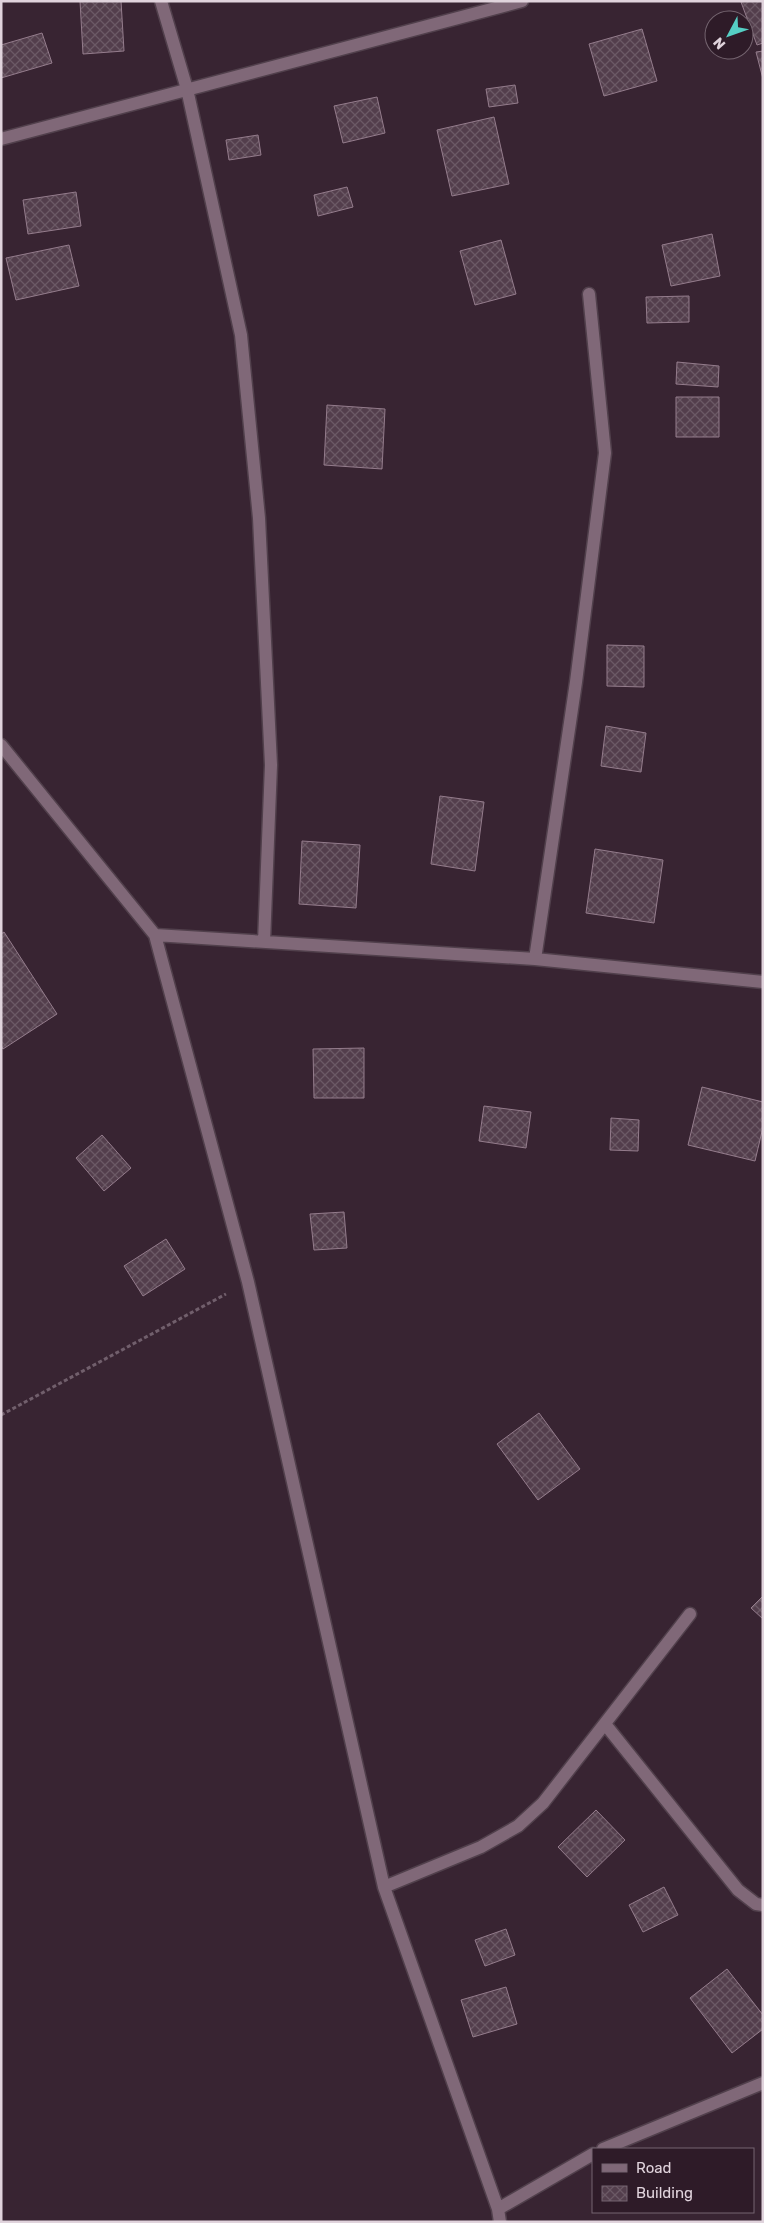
<svg xmlns="http://www.w3.org/2000/svg" width="764" height="2223" font-family="Rubik,sans-serif">
<defs>
<pattern id="building-cross-hatch" width="8" height="8" patternUnits="userSpaceOnUse" patternTransform="scale(1.25)"><rect width="8" height="8" fill="#533e4c"/><path d="M0 0l8 8M0 8l8-8" fill="none" stroke="#6b5965"/></pattern>
</defs>
<rect width="100%" height="100%" fill="#382432"/>
<!-- building -->
<path fill="url(#building-cross-hatch)" stroke="#947c8c" d="M80,1h41l3,50 -41,3z
M745,1h18v42l-6,2 -16,-43z
M642,29l15,52 -53,15 -15,-52z
M42,33l10,30 -51,15v-33z
M763,51v28l-7,-27z
M515,85l3,18 -29,4 -3,-18z
M377,97l8,36 -42,10 -9,-37z
M494,117l15,67 -57,12 -15,-66z
M258,135l3,20 -32,5 -3,-20z
M347,187l6,20 -35,9 -4,-21z
M76,192l5,34 -53,8 -5,-34z
M712,234l8,42 -49,10 -9,-41z
M501,240l15,54 -41,11 -15,-54z
M69,245l10,41 -63,14 -10,-42z
M689,296v26l-42,1 -1,-26z
M677,362l42,4 -1,21 -42,-3z
M676,397h43v40h-43z
M327,405l58,4 -3,60 -58,-4z
M607,645l37,1v41l-37,-1z
M606,726l40,7 -5,39 -40,-6z
M440,796l44,6 -9,69 -44,-7z
M302,841l58,4 -4,63 -57,-4z
M595,849l68,11 -9,63 -68,-10z
M4,932l53,82 -54,35 -2,-3v-112z
M364,1048v50h-50l-1,-49z
M702,1087l61,15v25l-8,34 -67,-16z
M484,1106l47,6 -5,36 -47,-7z
M611,1118l28,2 -1,31 -28,-1z
M102,1135l29,33 -27,23 -28,-33z
M344,1212l3,36 -33,2 -4,-36z
M166,1239l19,30 -42,27 -19,-30z
M539,1413l41,56 -42,31 -41,-56z
M763,1596v23l-12,-11z
M596,1810l29,30 -38,37 -29,-30z
M664,1887l14,28 -35,17 -14,-27z
M506,1929l9,26 -30,11 -10,-26z
M727,1969l36,46v14l-31,24 -42,-55z
M506,1987l11,37 -44,13 -12,-37z"/>
<g fill="none" stroke-linecap="round" stroke-linejoin="round">
<!-- minor casing -->
<g stroke="#51404c" stroke-width="15">
<path id="minor" d="M161,1l26,88 54,246 18,183 12,247 -7,177
M1,139l521,-138
M1,745l154,190 93,347 136,605 114,322 2,13
M155,935l380,24 228,23
M535,959l41,-277 29,-229 -16,-159
M605,1724l133,166 18,14 7,1
M384,1887l97,-40 37,-21 25,-23 147,-189
M603,2149l160,-66
M498,2209l95,-55"/>
</g>
<!-- path -->
<path stroke="#715f6c" stroke-width="3" stroke-dasharray="4 2.5" stroke-linecap="butt" d="M1,1415l225,-121"/>
<!-- minor -->
<use href="#minor" stroke="#806878" stroke-width="12"/>
</g>
<!-- border -->
<rect width="764" height="2223" fill="none" stroke="#e0d3dc" stroke-width="5"/>
<!-- legend -->
<rect x="592" y="2148" width="162" height="65" fill="#2e1b28" stroke="#756570"/>
<rect x="602" y="2164" width="25" height="8" fill="#806878" stroke="#756570"/>
<text x="636" y="2173" font-size="15" fill="#e0d3dc">Road</text>
<rect x="602" y="2186" width="25" height="15" fill="url(#building-cross-hatch)" stroke="#756570"/>
<text x="636" y="2198" font-size="15" fill="#e0d3dc">Building</text>
<!-- north arrow -->
<g transform="translate(729 35) rotate(229)"><circle r="24" fill="#2e1b28" stroke="#756570"/>
<path d="M0-4L9 19L0 12L-9 19Z" fill="#55cec4"/>
<text y="-8" font-size="14" font-weight="bold" text-anchor="middle" fill="#e0d3dc">N</text>
</g>
</svg>
